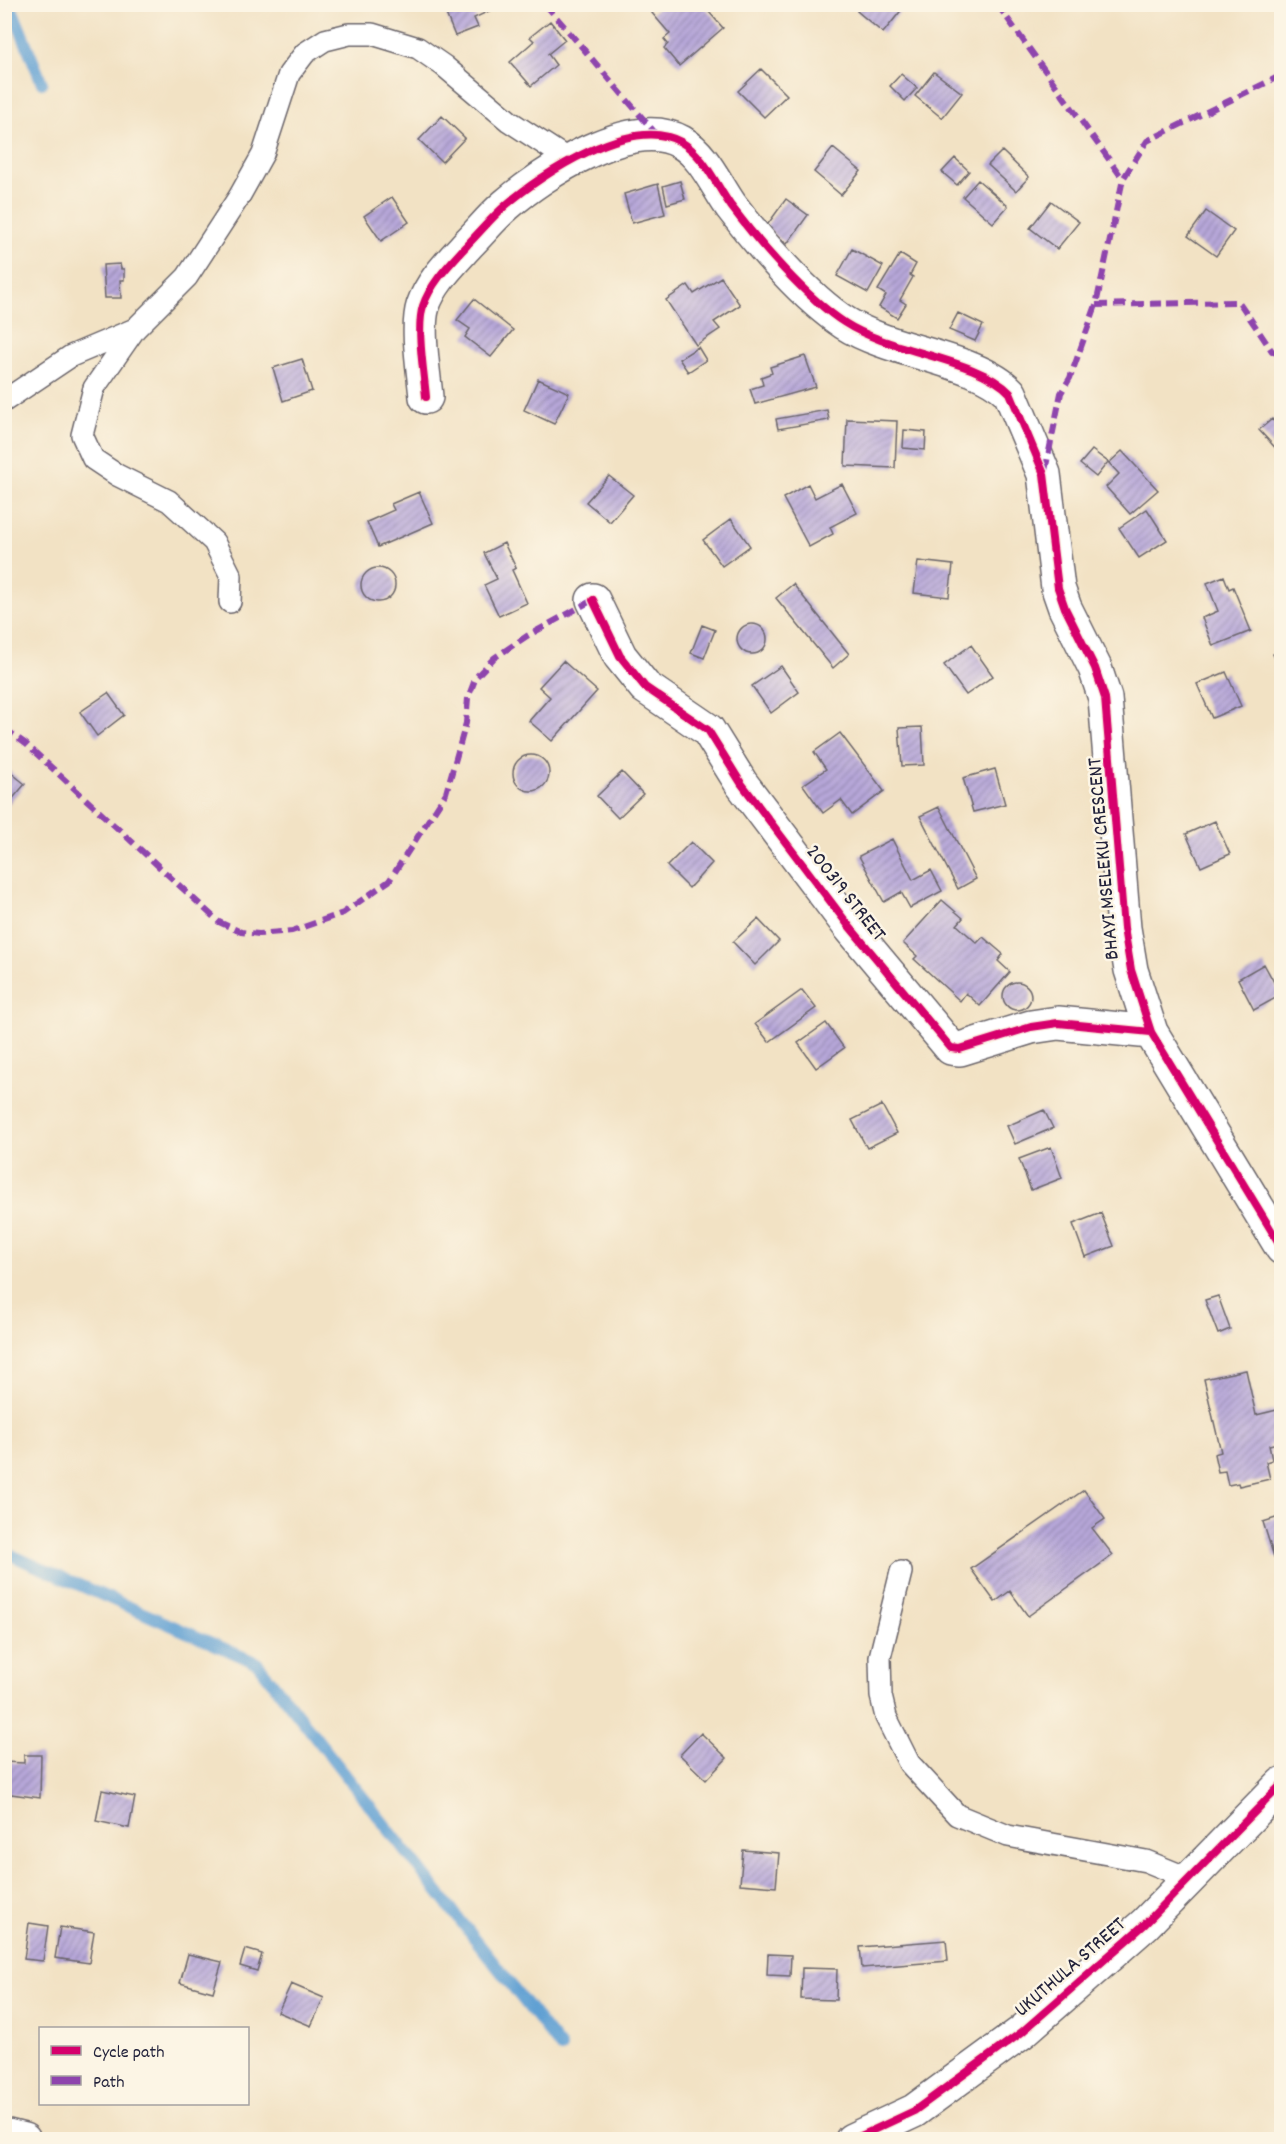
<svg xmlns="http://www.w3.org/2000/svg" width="1286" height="2144" font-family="Dekko,sans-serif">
<defs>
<pattern id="building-hatch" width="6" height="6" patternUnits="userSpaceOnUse" patternTransform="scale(1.5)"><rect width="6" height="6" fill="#b7a7d9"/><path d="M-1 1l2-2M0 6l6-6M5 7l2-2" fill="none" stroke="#9488b1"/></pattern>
</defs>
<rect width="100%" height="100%" fill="#fcf5e5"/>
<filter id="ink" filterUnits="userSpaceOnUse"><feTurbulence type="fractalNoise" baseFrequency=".0167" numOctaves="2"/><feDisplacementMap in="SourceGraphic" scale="12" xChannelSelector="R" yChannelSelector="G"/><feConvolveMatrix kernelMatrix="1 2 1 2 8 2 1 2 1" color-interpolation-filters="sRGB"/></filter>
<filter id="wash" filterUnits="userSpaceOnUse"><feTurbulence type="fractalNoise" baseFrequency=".008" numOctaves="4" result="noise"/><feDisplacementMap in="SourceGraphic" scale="24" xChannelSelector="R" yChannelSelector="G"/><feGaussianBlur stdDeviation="1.35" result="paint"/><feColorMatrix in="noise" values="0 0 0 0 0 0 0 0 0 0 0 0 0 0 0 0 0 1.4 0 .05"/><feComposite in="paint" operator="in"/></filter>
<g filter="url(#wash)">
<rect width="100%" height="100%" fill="#f2e2c4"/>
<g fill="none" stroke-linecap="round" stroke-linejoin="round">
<!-- stream -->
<path stroke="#60a0d3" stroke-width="12" d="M10,4l32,79
M4,1552l253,111 304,385"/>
</g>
<g id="blocks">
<!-- building -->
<path fill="url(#building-hatch)" d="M442,4h62l-30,14 4,9 -23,9z
M663,4h39l21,24 -44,38 -15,-18 4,-4 -4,-5 6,-5 -18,-21z
M862,4h36l5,4 -20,25 -26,-22z
M550,21l15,19 -17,14 8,11 -25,21 -21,-24 24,-21 -4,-4z
M761,69l26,26 -23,22 -26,-26z
M934,72l28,21 -20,25 -27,-22z
M901,74l16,14 -12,13 -15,-15z
M442,116l23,22 -23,24 -23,-22z
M833,148l28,23 -20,24 -27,-23z
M1002,151l27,26 -13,14 -28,-26z
M955,158l14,13 -12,14 -15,-13z
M978,180l30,26 -15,17 -30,-26z
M680,181l5,18 -18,5 -4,-18z
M658,184l7,30 -33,9 -8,-29z
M392,197l17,25 -28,19 -17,-25z
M786,199l22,16 -21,29 -22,-16z
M1051,201l28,21 -22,27 -27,-21z
M1206,211l28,20 -18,25 -28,-20z
M852,249l31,17 -15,27 -31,-17z
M900,254l16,10 -6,11 3,2 -13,23 6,4 -9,14 -18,-11 7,-12 -8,-5z
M120,264l1,5h3v11h-4l1,18h-16l-2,-33z
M721,277l19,28 -26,17 6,7 -24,16 -30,-45 22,-15 6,9z
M474,299l39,31 -22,27 -26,-20 5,-8 -13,-9z
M958,313l25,12 -8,16 -26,-11z
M698,347l8,13 -18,12 -9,-13z
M805,356l11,31 -61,17 -5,-15 13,-4 -2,-8 11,-4 -2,-6z
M302,359l10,32 -29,10 -10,-33z
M538,379l31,14 -15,31 -30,-14z
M827,410l2,10 -51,9 -2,-10z
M847,419l50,2 -2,47 -50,-2z
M1272,419l5,6 5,-4v34l-23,-25z
M904,430l22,2 -1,18 -22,-2z
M1092,450l16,12 -12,15 -16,-13z
M1122,451l36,39 -28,24 -24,-27 13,-13 -10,-11z
M609,476l24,19 -23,27 -24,-20z
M808,484l7,14 27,-14 15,29 -27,14 3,7 -24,13 -26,-49z
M419,492l14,31 -55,24 -11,-25 27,-12 -3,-6z
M1147,509l20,31 -28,18 -20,-30z
M731,519l19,27 -28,20 -19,-26z
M504,543l12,25 -4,2 15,33 -28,13 -15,-31 13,-6 -13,-26z
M918,561l35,4 -4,32 -35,-4z
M361 585a17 17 0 1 1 34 0a17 17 0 1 1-34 0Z
M1224,576l5,13 4,-2 18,44 -38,15 -11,-28 16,-7 -11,-28z
M793,584l56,70 -16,14 -57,-70z
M737 639a15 15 0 1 1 30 0a15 15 0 1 1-30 0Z
M702,625l13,5 -11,28 -13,-5z
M971,645l22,31 -27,19 -22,-30z
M1282,650v23l-9,-19z
M563,661l34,30 -45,50 -23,-20 21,-24 -11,-10z
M781,666l18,26 -28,21 -19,-27z
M1226,672l15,34 -29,12 -15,-34z
M108,693l16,22 -27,21 -17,-24z
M922,727l2,38 -22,1 -3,-38z
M840,733l44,58 -32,24 -11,-15 -18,13 -20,-28 23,-16 -12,-17z
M513 773a18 18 0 1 1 36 0a18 18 0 1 1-36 0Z
M4,767l21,17 -21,25z
M995,769l10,35 -32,8 -10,-34z
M622,772l21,22 -25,24 -21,-22z
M939,807l37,72 -18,10 -38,-73z
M1215,821l15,33 -29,13 -15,-33z
M892,839l21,41 18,-10 11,21 -32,17 -9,-16 -17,10 -25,-46z
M691,842l21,21 -23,25 -22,-22z
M942,900l21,18 -6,7 20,18 6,-6 20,17 -5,7 12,11 -30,34 -14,-13 -6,8 -46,-42 3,-3 -14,-13z
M758,919l21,22 -24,24 -22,-23z
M1264,964l17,31 -27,15 -16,-31z
M1003 996a14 14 0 1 1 28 0a14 14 0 1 1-28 0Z
M802,990l14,18 -47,34 -14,-18z
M826,1023l18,25 -28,20 -18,-25z
M882,1105l15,28 -30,15 -15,-28z
M1044,1110l9,18 -38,16 -8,-18z
M1051,1147l11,31 -31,12 -12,-31z
M1101,1213l13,33 -29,11 -12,-33z
M1218,1296l12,33 -12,5 -13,-34z
M1246,1370l10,45 21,-5 5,32 -13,3 3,15 -6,2 4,17 -31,7 -1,-3 -10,2 -3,-14 -7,1 -4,-18 7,-2 -17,-73z
M1084,1490l21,29 -13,9 21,27 -85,61 -18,-25 -15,11 -24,-33z
M1282,1516v39l-8,2 -11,-35z
M701,1733l26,25 -21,22 -26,-25z
M24,1755h17l-1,43 -36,-5v-31l20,1z
M102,1790l33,7 -6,31 -33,-7z
M743,1850l36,3 -3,34 -36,-3z
M29,1923l19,3 -5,35 -19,-2z
M60,1927l34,5 -5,31 -34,-5z
M946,1940l2,21 -86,7 -2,-21z
M245,1949l17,5 -5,17 -17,-5z
M188,1954l34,8 -9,30 -33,-9z
M768,1954l23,1 -1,21 -23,-1z
M802,1968l35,1 -1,31 -35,-1z
M291,1984l33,14 -13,28 -33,-14z"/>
</g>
</g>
<g filter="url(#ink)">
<use href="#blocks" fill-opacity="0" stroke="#6b656b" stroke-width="1.5"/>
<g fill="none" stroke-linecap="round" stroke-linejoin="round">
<!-- lane casing -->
<g stroke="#6b656b" stroke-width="24">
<path id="lane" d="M4,401l67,-45 64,-27
M230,602l1,-26 -17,-34 -45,-41 -52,-26 -24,-16 -11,-24 12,-47 41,-59 52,-52 52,-80 24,-43 26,-80 16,-21 20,-13 24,-6h23l46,14 26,18 65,55 60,39
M901,1572l-21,85 1,39 5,21 23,46 48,52 51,21 138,25 44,18"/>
</g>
<!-- street casing -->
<g stroke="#6b656b" stroke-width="36">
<path id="street" d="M426,397c-2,-24 -10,-69 -3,-91 8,-24 28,-43 45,-62 13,-13 24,-27 38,-39 36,-31 126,-91 175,-63 23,13 35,43 50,64 28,37 75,92 114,117 46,30 132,35 165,70l34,81 14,114 7,20 30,60 10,30 19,230 7,42 20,62 131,216
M593,600l27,56 25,31 63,43 33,53 108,143 102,122 9,1 71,-22 27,-4 93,9
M4,2135l20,5
M852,2140l62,-29 108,-79 123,-108 137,-140"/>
</g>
<!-- lane -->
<use href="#lane" stroke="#fff" stroke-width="21"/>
<!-- street -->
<use href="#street" stroke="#fff" stroke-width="33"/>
<!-- quiet -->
<path stroke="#8e44ad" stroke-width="6" stroke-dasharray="12 6" stroke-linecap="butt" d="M545,4l112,131
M997,4l126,175
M1096,305l143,-3 33,49 10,5
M1045,471l16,-78 9,-15 26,-73 27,-126 24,-38 135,-66
M4,728l22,16 193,178 22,10 18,2 33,-3 51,-18 46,-32 57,-88 20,-70 2,-25 8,-21 18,-19 33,-22 66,-36"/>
<!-- cycleway casing -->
<g stroke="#fcf5e5" stroke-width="11">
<path id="cycleway" d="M426,397c-2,-24 -10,-69 -3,-91 8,-24 28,-43 45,-62 13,-13 24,-27 38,-39 36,-31 126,-91 175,-63 23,13 35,43 50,64 28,37 75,92 114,117 46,30 132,35 165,70l34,81 14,114 7,20 30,60 10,30 19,230 7,42 20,62 131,216
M593,600l27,56 25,31 63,43 33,53 108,143 102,122 9,1 71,-22 27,-4 93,9
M852,2140l62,-29 108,-79 123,-108 137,-140"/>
</g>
<!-- cycleway -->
<use href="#cycleway" stroke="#d6006c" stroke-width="8"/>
</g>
</g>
<g text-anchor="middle" stroke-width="5" stroke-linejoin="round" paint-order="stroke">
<!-- street labels -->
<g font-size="21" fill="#22223b" stroke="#fcf5e5">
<text transform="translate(1102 859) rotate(-95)" y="7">BHAYI MSELEKU CRESCENT</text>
<text transform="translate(847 892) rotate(52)" y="7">200319 STREET</text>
<text transform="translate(1069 1966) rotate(-41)" y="7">UKUTHULA STREET</text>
</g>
</g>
<!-- margin -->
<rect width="1286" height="2144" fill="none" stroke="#fcf5e5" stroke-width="24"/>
<!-- legend -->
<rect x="39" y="2027" width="210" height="78" fill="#fcf5e5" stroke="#a5a1a1" stroke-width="1.5"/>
<rect x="51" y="2046" width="30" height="9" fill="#d6006c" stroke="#a5a1a1" stroke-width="1.5"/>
<text x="93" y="2057" font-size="18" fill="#22223b">Cycle path</text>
<rect x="51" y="2076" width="30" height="9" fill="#8e44ad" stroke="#a5a1a1" stroke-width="1.5"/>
<text x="93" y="2087" font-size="18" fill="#22223b">Path</text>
</svg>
